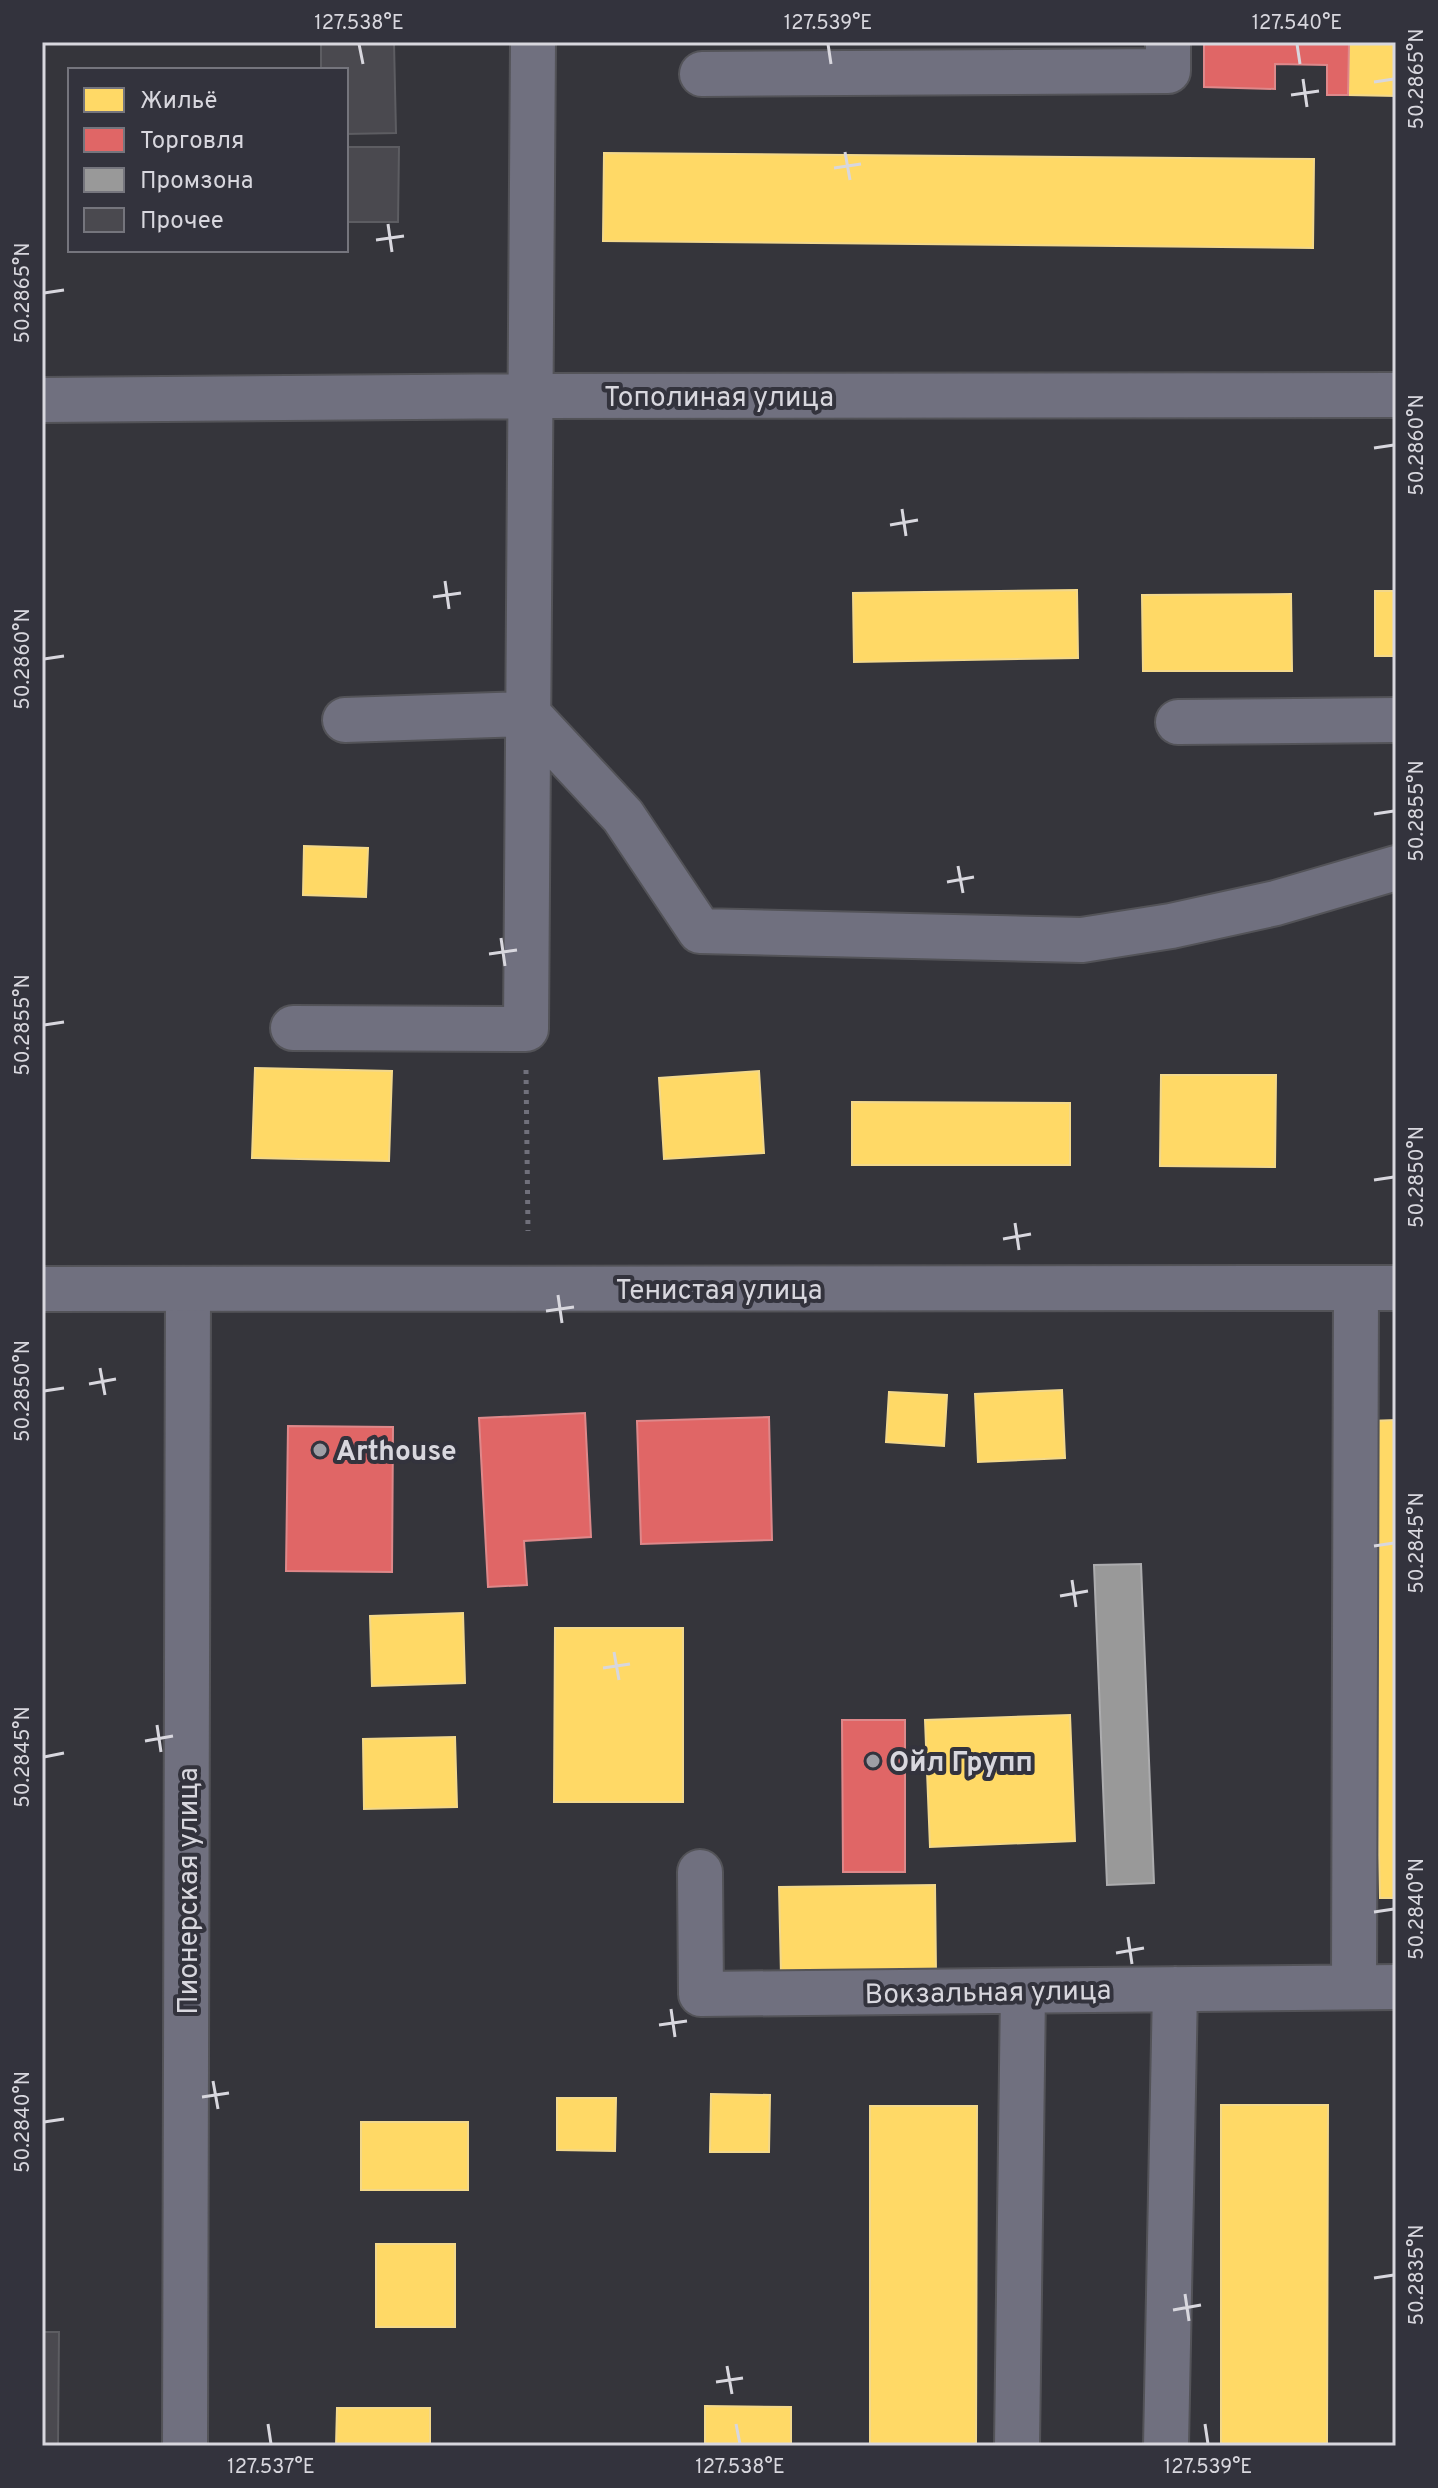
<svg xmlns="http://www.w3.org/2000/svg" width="1438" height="2488" font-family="Overpass,sans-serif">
<rect width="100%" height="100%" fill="#35353b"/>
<!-- homes -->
<path fill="#ffd966" stroke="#f3d88a" stroke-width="2" d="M1349,42h47v54l-48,-1z
M604,153l710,6 -1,89 -710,-7z
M1077,590l1,68 -224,4 -1,-69z
M1375,591h21v65h-21z
M1291,594l1,77h-149l-1,-76z
M304,846l64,2 -2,49 -63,-2z
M255,1068l137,3 -3,90 -137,-3z
M759,1071l5,82 -100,6 -5,-81z
M1161,1075h115l-1,92 -115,-1z
M852,1102l218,1v62h-218z
M1062,1390l3,68 -87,4 -3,-68z
M889,1392l58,3 -3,51 -58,-4z
M1396,1420v478h-16l-11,-477z
M463,1613l2,70 -93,3 -2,-70z
M555,1628h128v174h-129z
M1070,1715l5,126 -145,6 -5,-127z
M455,1737l2,70 -93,2 -1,-70z
M935,1885l1,87 -155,3 -2,-88z
M711,2094l59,1 -1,57h-59z
M557,2098h59l-1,53 -58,-1z
M1221,2105h107l-1,341h-106z
M870,2106h107l-1,340h-106z
M361,2122h107v68h-107z
M376,2244h79v83h-79z
M705,2406l86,1v39h-86z
M337,2408h93v38h-94z"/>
<!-- shops -->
<path fill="#e06666" stroke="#de888a" stroke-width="2" d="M1204,42h145l-1,53h-21v-30l-52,-1v25l-71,-2z
M585,1413l6,124 -67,4 3,44 -39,2 -9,-169z
M769,1417l3,123 -131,4 -4,-123z
M288,1426l105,1 -1,145 -106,-1z
M842,1720h63v152h-62z"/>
<!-- industry -->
<path fill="#999" stroke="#acacae" stroke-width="2" d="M1141,1564l13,319 -47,2 -13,-320z"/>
<!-- building -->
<path fill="#4a494f" stroke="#5d5d62" stroke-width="2" d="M394,43l2,90 -50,1v-64h-25v-26z
M346,147h53l-1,75h-52z
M42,2332h17l-1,114h-16z"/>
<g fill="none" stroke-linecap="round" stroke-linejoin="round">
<!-- minor casing -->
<g stroke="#535358" stroke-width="48">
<path id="minor" d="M702,74l466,-3v-29
M42,400l488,-4 866,-1
M345,720l183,-6 95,102 77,115 382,9 89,-14 105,-23 120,-35
M1178,722l218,-2
M293,1028l233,1 7,-987
M700,1872l1,122 695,-7
M1354,1987l2,-699
M185,2446l3,-1157
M1017,2446l6,-455
M1166,2446l9,-457"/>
</g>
<!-- major casing -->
<g stroke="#535358" stroke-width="48">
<path id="major" d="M42,1289l1354,-1"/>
</g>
<!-- path -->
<path stroke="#70707b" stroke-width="5" stroke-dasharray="4 6" stroke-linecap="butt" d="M526,1070l2,161"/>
<!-- minor -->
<use href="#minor" stroke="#70707f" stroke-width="44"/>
<!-- major -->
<use href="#major" stroke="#70707f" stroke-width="44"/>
</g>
<!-- ticks -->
<path fill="none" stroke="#d8d7de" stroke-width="3" d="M359,44l4,20M828,44l3,20M1297,44l3,20M1303,79l4,28M1374,82l20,-3M1291,95l28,-4M845,152l5,28M834,168l27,-4M388,224l4,28M376,240l28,-4M44,293l20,-3M1374,448l20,-3M902,509l4,27M890,525l28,-5M445,581l4,28M433,597l28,-4M44,659l20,-3M1374,814l20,-3M958,866l5,27M947,882l27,-5M501,938l4,28M489,954l28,-4M44,1025l20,-3M1374,1180l20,-3M1015,1223l4,27M1003,1239l28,-5M558,1295l4,28M546,1311l28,-4M100,1368l5,27M89,1384l27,-5M44,1391l20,-3M1374,1546l20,-3M1072,1580l4,27M1060,1596l28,-5M614,1652l5,28M603,1668l27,-4M157,1725l4,27M145,1741l28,-5M44,1757l20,-4M1374,1912l20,-3M1128,1937l4,27M1116,1953l28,-5M671,2009l4,28M659,2025l28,-4M213,2081l5,28M202,2097l27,-4M44,2122l20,-3M1374,2278l20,-3M1185,2294l4,27M1173,2310l28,-5M727,2366l5,28M716,2382l27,-4M268,2424l3,20M736,2424l4,20M1205,2424l3,20"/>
<!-- markers -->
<g fill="#9f9ea5" stroke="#33333d" stroke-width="3">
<circle cx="320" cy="1450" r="8"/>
<circle cx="873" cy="1761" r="8"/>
</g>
<g text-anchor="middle" stroke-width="8" stroke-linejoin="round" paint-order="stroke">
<!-- street labels -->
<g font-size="28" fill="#d8d7de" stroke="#33333d">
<text x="719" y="406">Тополиная улица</text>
<text x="719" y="1299">Тенистая улица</text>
<text transform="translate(187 1891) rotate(-90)" y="10">Пионерская улица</text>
<text transform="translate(988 1991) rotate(-1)" y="10">Вокзальная улица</text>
</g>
<!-- poi labels -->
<g font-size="28" font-weight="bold" fill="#d8d7de" stroke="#33333d" text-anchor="start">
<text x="336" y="1460">Arthouse</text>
<text x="889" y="1771">Ойл Групп</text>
</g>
</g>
<!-- border -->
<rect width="1438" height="2488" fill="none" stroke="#33333d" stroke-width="88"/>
<!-- legend -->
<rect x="68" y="68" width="280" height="184" fill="#33333d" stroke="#75757d" stroke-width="2"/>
<rect x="84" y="88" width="40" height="24" fill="#ffd966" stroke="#75757d" stroke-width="2"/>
<text x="140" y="108" font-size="24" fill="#d8d7de">Жильё</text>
<rect x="84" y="128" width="40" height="24" fill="#e06666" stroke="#75757d" stroke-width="2"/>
<text x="140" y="148" font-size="24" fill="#d8d7de">Торговля</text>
<rect x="84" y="168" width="40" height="24" fill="#999999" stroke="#75757d" stroke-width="2"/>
<text x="140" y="188" font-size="24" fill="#d8d7de">Промзона</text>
<rect x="84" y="208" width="40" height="24" fill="#4a494f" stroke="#75757d" stroke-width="2"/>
<text x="140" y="228" font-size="24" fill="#d8d7de">Прочее</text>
<rect x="44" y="44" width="1350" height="2400" fill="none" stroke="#d8d7de" stroke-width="3"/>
<g font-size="20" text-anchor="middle" fill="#d8d7de">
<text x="359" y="29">127.538°E</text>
<text x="828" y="29">127.539°E</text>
<text x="1297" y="29">127.540°E</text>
<text transform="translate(1416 79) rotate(-90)" y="7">50.2865°N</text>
<text transform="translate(22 293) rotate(-90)" y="7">50.2865°N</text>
<text transform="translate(1416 445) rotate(-90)" y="7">50.2860°N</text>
<text transform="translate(22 659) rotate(-90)" y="7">50.2860°N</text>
<text transform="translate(1416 811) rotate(-90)" y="7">50.2855°N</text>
<text transform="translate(22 1025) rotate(-90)" y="7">50.2855°N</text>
<text transform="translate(1416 1177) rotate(-90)" y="7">50.2850°N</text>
<text transform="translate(22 1391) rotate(-90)" y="7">50.2850°N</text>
<text transform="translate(1416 1543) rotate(-90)" y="7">50.2845°N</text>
<text transform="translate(22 1757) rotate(-90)" y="7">50.2845°N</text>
<text transform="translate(1416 1909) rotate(-90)" y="7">50.2840°N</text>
<text transform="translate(22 2122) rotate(-90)" y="7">50.2840°N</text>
<text transform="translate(1416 2275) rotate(-90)" y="7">50.2835°N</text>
<text x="271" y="2473">127.537°E</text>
<text x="740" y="2473">127.538°E</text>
<text x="1208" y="2473">127.539°E</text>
</g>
</svg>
